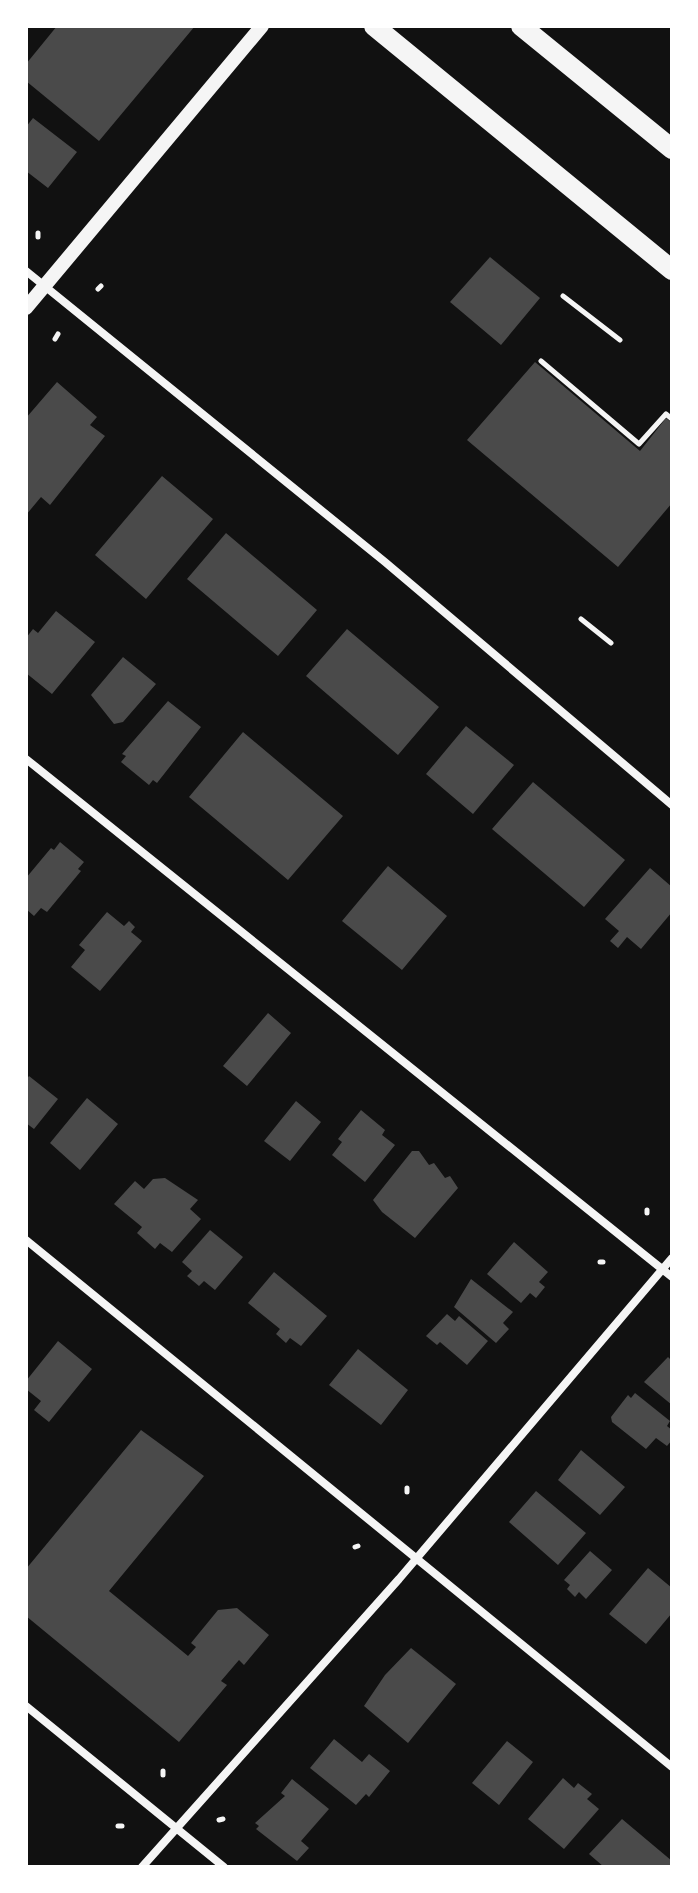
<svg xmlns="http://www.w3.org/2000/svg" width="698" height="1893" font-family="Ubuntu,sans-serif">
<rect width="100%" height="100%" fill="#111"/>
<!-- building -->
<path fill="#4a4a4a" d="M57,26h138l-96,115 -73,-60v-17z
M33,118l44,34 -29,36 -22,-17v-44z
M490,257l50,41 -39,47 -51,-43z
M535,362l105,89 26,-33 6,5v80l-54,64 -151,-127z
M57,382l40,35 -7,8 15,11 -55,69 -9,-8 -15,18v-97z
M162,476l51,43 -67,80 -51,-44z
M226,533l91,77 -39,46 -91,-77z
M56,611l39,31 -43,52 -26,-21v-35l7,-9 5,4z
M347,629l92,78 -41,48 -92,-79z
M123,657l33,27 -33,38 -9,2 -23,-29z
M168,701l33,26 -44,56 -4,-3 -4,5 -28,-23 5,-6 -4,-2z
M466,726l48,39 -41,49 -47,-40z
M243,732l100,84 -55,64 -99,-83z
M533,782l92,78 -41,47 -92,-78z
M60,842l24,20 -6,7 3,2 -34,41 -6,-4 -7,8 -8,-7v-31l25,-30 3,2z
M388,866l59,50 -45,54 -60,-49z
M650,868l22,19v25l-31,37 -14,-12 -9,11 -8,-7 9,-10 -14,-12z
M107,912l17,14 5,-5 6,6 -4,5 11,9 -42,50 -29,-24 14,-17 -6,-5z
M268,1013l23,20 -44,53 -24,-20z
M29,1076l29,23 -24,30 -8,-6v-43z
M87,1098l31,26 -38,46 -30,-27z
M296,1101l25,21 -31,39 -26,-20z
M361,1110l24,20 -3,5 13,10 -30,37 -33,-27 10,-13 -4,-3z
M412,1151h7l10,14 5,-2 11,15 5,-2 8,12 -43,50 -33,-26 -9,-12z
M165,1178l33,22 -8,9 11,10 -29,33 -12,-9 -5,6 -18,-16 5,-6 -28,-23 21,-23 9,8 9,-10z
M210,1230l33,27 -28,33 -11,-9 -5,5 -12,-10 5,-5 -10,-9z
M514,1242l34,30 -9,10 6,5 -9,11 -6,-5 -9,10 -34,-29z
M274,1272l53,44 -26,30 -11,-8 -4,5 -10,-9 4,-5 -32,-26z
M471,1279l42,33 -10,11 6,6 -13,14 -42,-36z
M447,1314l8,7 4,-5 29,25 -21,24 -27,-23 -3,3 -11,-9z
M58,1341l34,28 -43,53 -15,-12 7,-9 -15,-12v-8z
M358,1349l50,41 -27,35 -52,-40z
M668,1357l4,4v44l-28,-23z
M635,1393l35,28 -3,5 5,4v10l-5,6 -11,-8 -10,11 -34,-27 -1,-5 17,-22 3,3z
M141,1430l63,46 -95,115 79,65 8,-9 -5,-4 27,-33 19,-2 32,27 -25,30 -5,-5 -18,21 6,4 -48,57 -153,-126v-47z
M581,1450l44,37 -25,28 -42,-35z
M536,1491l50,42 -28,32 -49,-43z
M590,1551l22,19 -26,29 -7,-7 -4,5 -8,-8 3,-4 -6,-5z
M648,1568l24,20v25l-26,31 -37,-30z
M411,1648l45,36 -48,59 -44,-37 21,-31z
M334,1739l28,23 7,-8 21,17 -21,26 -3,-3 -10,11 -46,-37z
M507,1741l26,21 -34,43 -27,-22z
M563,1778l11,10 4,-5 14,11 -5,5 12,10 -35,40 -36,-30z
M292,1779l37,30 -28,32 8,7 -12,13 -41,-32 3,-3 -4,-3 30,-27 -4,-3z
M622,1819l50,42v6h-68l-15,-13z"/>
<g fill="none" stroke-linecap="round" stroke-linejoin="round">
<!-- path -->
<path stroke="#f5f5f5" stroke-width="5" d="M38,237v-4
M98,289l3,-3
M563,296l57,44
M55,339l3,-5
M541,361l98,83 27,-30 6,5
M581,619l30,24
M647,1213v-3
M600,1262h3
M407,1492v-4
M355,1547l3,-1
M163,1771v4
M219,1820l4,-1
M118,1826h4"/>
<!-- minor -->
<path stroke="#f5f5f5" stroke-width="8" d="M26,271l359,291 287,243
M26,759l646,518
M26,1240l646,527
M26,1706l198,161
M142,1867l257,-288 273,-321"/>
<!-- tertiary -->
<path stroke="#f5f5f5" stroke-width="14" d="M26,308l236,-282"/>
<!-- primary -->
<path stroke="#f5f5f5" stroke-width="20" d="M374,26l298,244
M521,26l151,123"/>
</g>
<!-- border -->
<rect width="698" height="1893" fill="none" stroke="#ffffff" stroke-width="56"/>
</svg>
